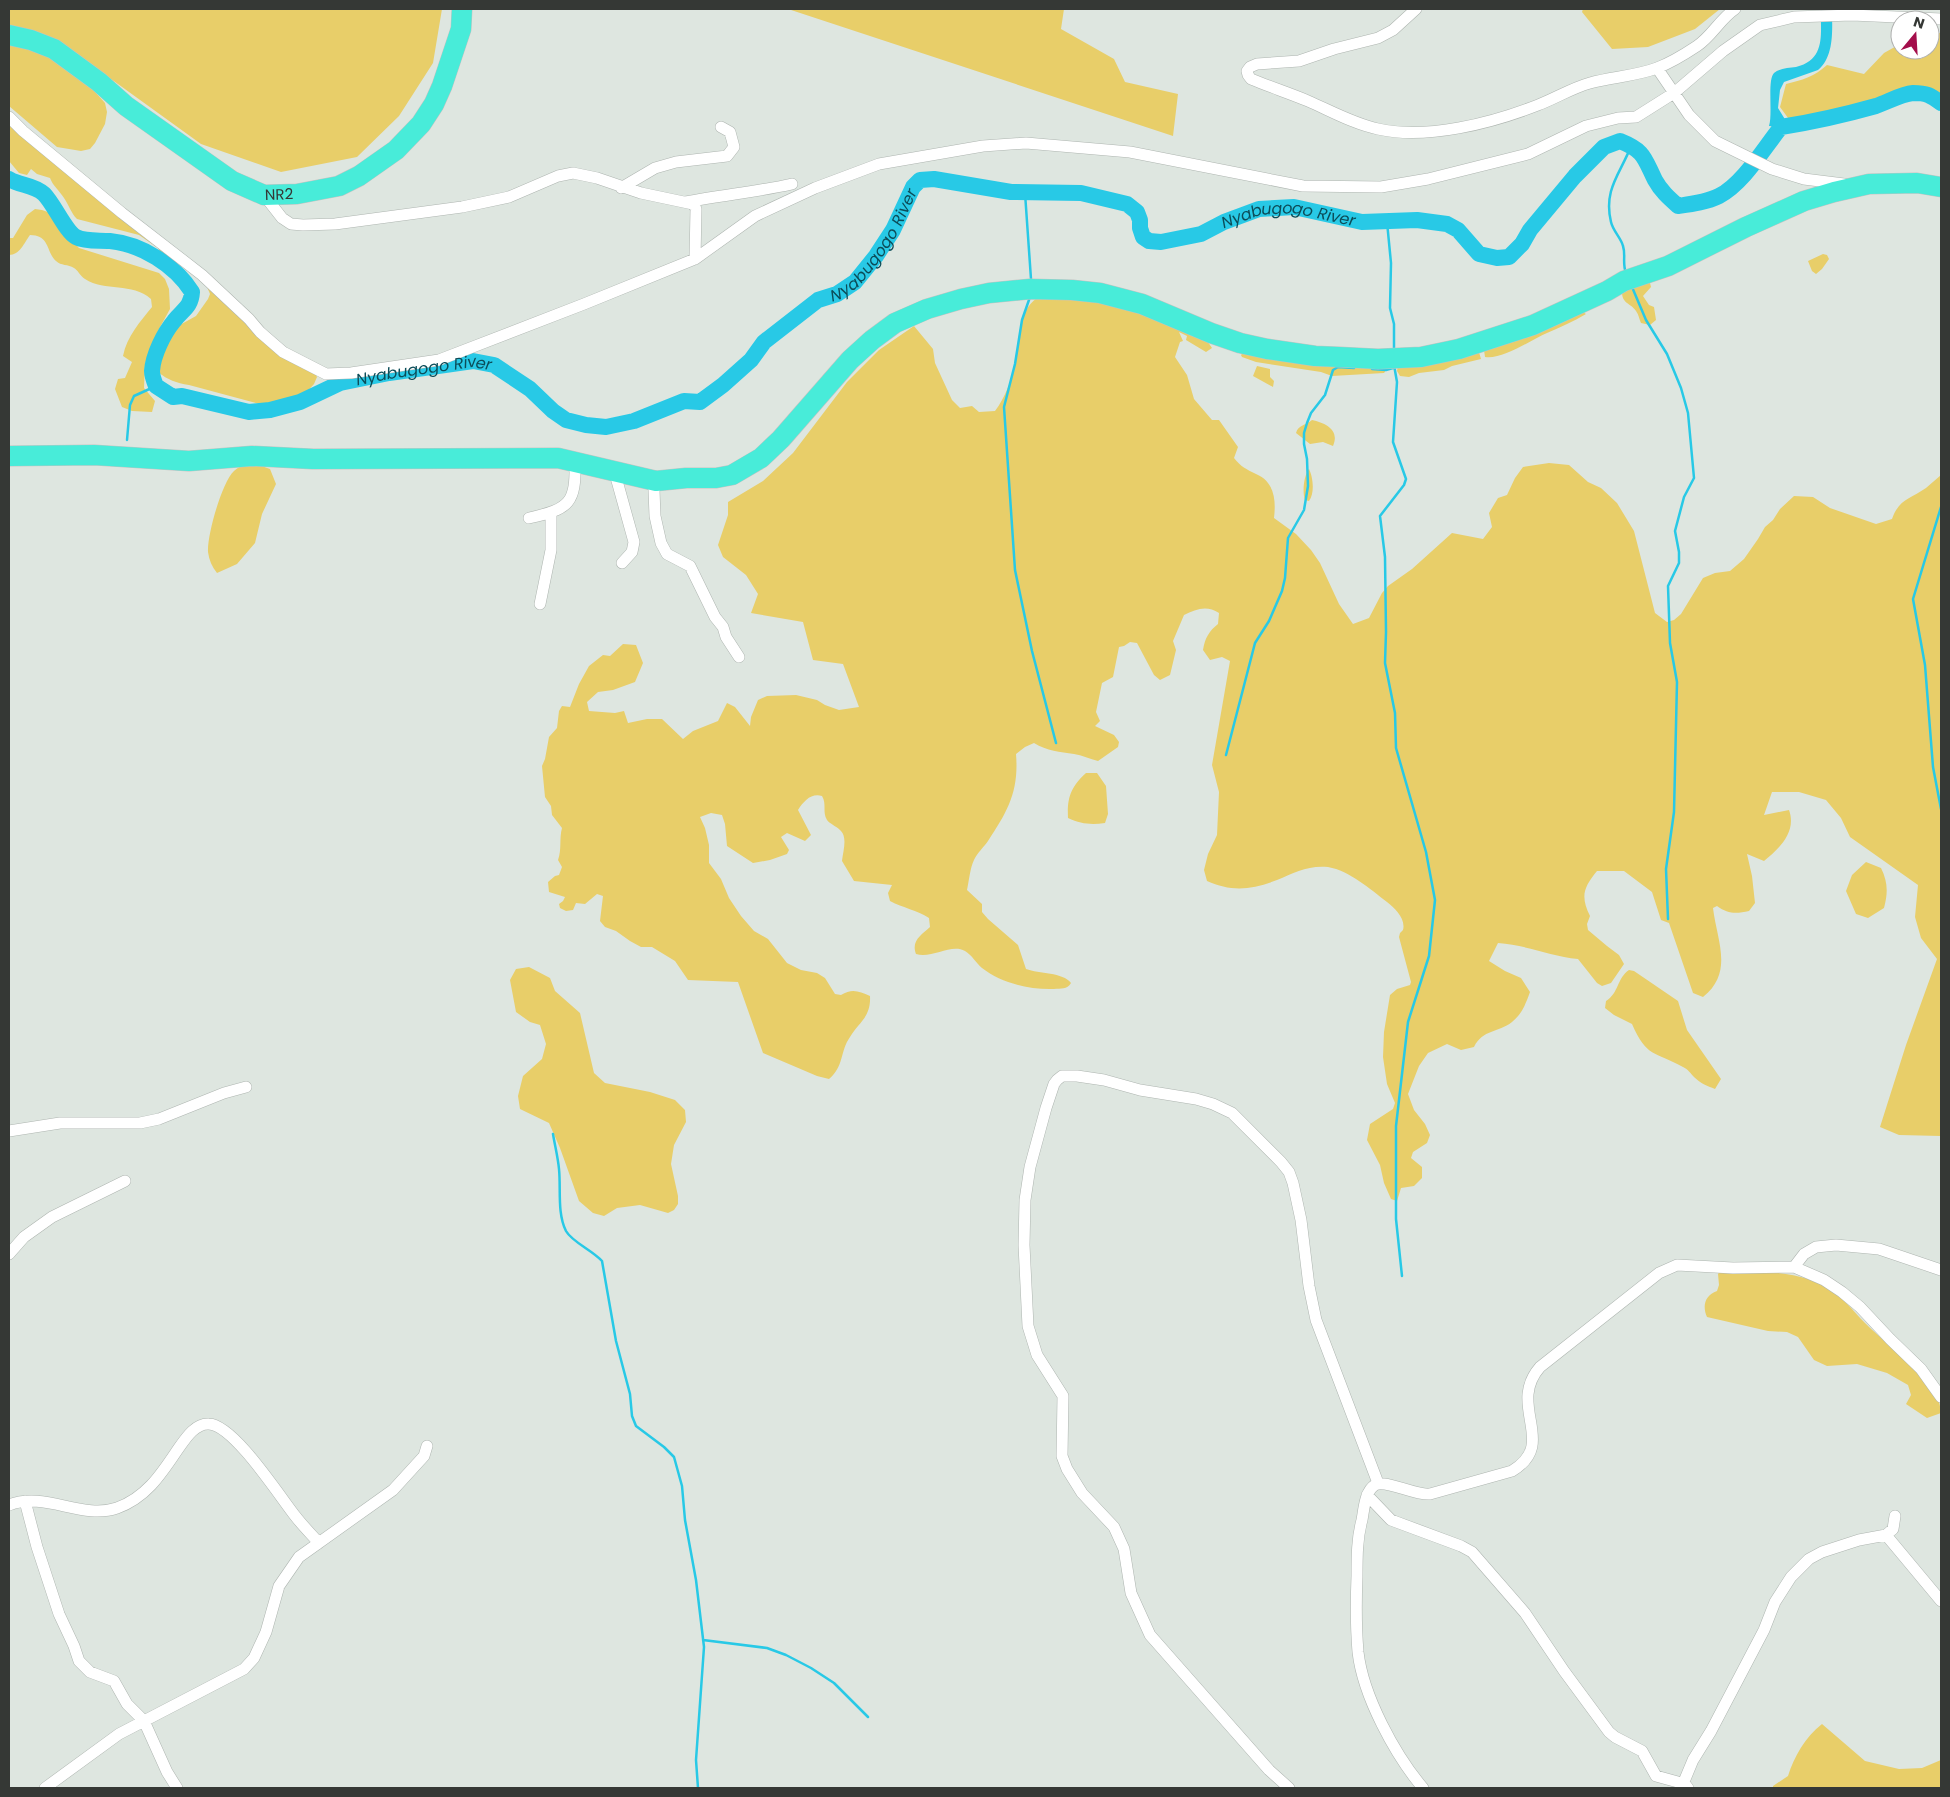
<svg xmlns="http://www.w3.org/2000/svg" width="1950" height="1797" font-family="Poppins,sans-serif">
<rect width="100%" height="100%" fill="#dee6e0"/>
<!-- green -->
<path fill="#e8ce69" d="M9,9h433l-9,54 -34,53 -42,41 -76,15 -80,-28 -90,-65 -12,3 -90,-46z
M788,9h276l-3,20 53,30 11,23 53,12 -5,42z
M1583,9h137l-25,20 -47,18 -36,2 -30,-37z
M1936,33h5v64l-9,-6h-24l-21,9 -79,20 -17,2 -11,-15 6,-23c16,-4 28,-7 41,-19l37,9 20,-21 16,-9v6h30v-16z
M9,39l38,13 41,32 17,19 2,9 -2,12 -10,19 -5,6 -9,2 -24,-4 -48,-41z
M9,122l171,137 -17,-2 -5,-9 -19,-13 -62,-16c-6,-6 -8,-14 -13,-21 -5,-8 -11,-12 -14,-20l-13,-4 -6,-5 -4,6 -8,-2 -10,-12z
M35,209l7,1 14,5 9,19 14,14 80,25 6,6 4,10 1,20 -11,20 -14,35 -1,24 11,13 -3,11 -20,-1 -10,-4 -7,-18 3,-10 7,-1 7,-16 -9,-6c4,-20 17,-34 29,-49l-1,-8c-19,-17 -46,-7 -66,-20 -5,-3 -7,-9 -11,-11 -6,-4 -13,-2 -18,-7 -10,-9 -6,-26 -26,-26 -6,8 -10,20 -21,20v-17h4l14,-23z
M1823,254l4,1 2,4 -7,10 -6,5 -4,-3 -4,-10z
M1646,281l4,2 1,4 -8,9 6,9 5,2 2,13 -6,5 -9,-2c-2,-4 -2,-8 -5,-12 -5,-8 -14,-7 -14,-19z
M205,282l109,89 3,6 -3,7 -10,11 -10,5 -31,5 -74,-20c-13,-2 -21,-5 -31,-13v-9l15,-32 5,-5 18,-10 12,-17 2,-5z
M1037,298l51,1 62,17 56,23 6,9 -6,4 -20,-12 1,-4 -8,-4 4,9 -3,1 -5,15 12,18 7,24 18,21h7l19,27 -4,11c7,9 12,11 22,16 19,8 20,27 18,44l22,16 15,16 9,13 19,41 14,20 16,-6 13,-25 6,-7 24,-17 40,-36 31,6 9,-12 -3,-14 9,-15 9,-3 8,-17 8,-11 26,-4 20,2 19,17 13,6 16,15 17,28 21,82 12,9 7,-2 7,-6 22,-36 12,-5 15,-2 14,-12 14,-20 7,-12 8,-7 7,-11 14,-13 19,1 17,11 46,16 16,-5c7,-20 18,-20 34,-31 5,-4 10,-9 15,-13v661l-42,-1 -19,-8 26,-82 31,-86 -16,-21 -6,-21 3,-32 -68,-48 -9,-19 -15,-18 -27,-8h-27l-8,23 25,-5c8,22 -10,39 -25,51l-17,-7 5,22 3,27 -6,8c-13,3 -21,3 -32,-5l-4,2c4,33 21,64 -10,89l-10,-4 -24,-70 -8,-3 -9,-28 -28,-21h-27c-13,16 -17,25 -7,45l-3,8 1,6 19,16 12,9 5,9 -13,19 -9,3 -5,-3 -19,-24c-28,-3 -52,-14 -80,-16l-9,18 16,10 16,7 9,14c-4,11 -8,22 -18,30 -14,11 -29,7 -38,25l-13,3 -14,-6 -19,9 -9,13 -11,28 6,16 11,14 5,11 -3,8 -14,9 -2,6 11,9v11l-8,8 -13,2 -4,13 -6,-2 -7,-16 -4,-18 -13,-25 3,-16 23,-15 2,-6 -8,-19 -4,-27 1,-25 6,-37 7,-6 13,-4 1,-3 -12,-45 1,-4 3,-3c3,-11 -8,-22 -16,-28 -17,-13 -37,-31 -59,-35 -20,-2 -34,6 -51,13 -25,10 -46,12 -70,1l-3,-11 4,-16 9,-19 2,-43 -7,-27 18,-104 -8,-4 -12,3 -7,-10c2,-12 6,-19 15,-26l1,-11c-12,-8 -23,-4 -35,2l-11,26 3,9 -6,25 -10,5 -6,-5 -17,-32 -7,-1 -6,4 -5,1 -6,30 -11,6 -6,29 4,9 -5,5 19,9 5,7 -1,5 -20,14c-8,-2 -16,-6 -24,-7 -14,-2 -27,-3 -40,-11l-9,4 -9,7c3,37 -8,57 -28,87 -4,6 -11,12 -14,19 -4,8 -5,21 -7,30l15,14v8l6,7 30,26 8,24c13,5 37,3 45,14 -4,7 -10,5 -17,6 -24,1 -53,-6 -72,-21 -6,-5 -10,-13 -17,-17 -14,-8 -33,8 -49,3 -5,-13 5,-19 14,-27l-1,-9c-12,-8 -26,-10 -39,-17l-2,-8 4,-8 -38,-4 -12,-20c1,-10 6,-24 -2,-31 -4,-4 -10,-6 -13,-10 -5,-8 0,-16 -5,-24 -11,-3 -18,5 -24,14l13,25 -6,6 -18,-8 -6,4 8,13 -2,4 -17,6 -17,3 -26,-17 -2,-22 -3,-9 -11,-2 -11,4 5,11 4,17v18l12,16 8,19 12,18 13,15 14,8 19,24 14,7 16,3 8,5 10,16 6,1c11,-7 18,-4 29,1 1,21 -10,25 -20,41 -10,14 -6,30 -21,42l-12,-3 -54,-23 -25,-71 -50,-2 -13,-19 -23,-14h-11l-11,-6 -14,-10 -11,-4 -5,-6 3,-25 -6,-2 -12,10 -9,-1 -3,7 -7,1 -6,-3 -1,-4 4,-3 2,-4 -16,-5 -1,-10 7,-6 4,-1 3,-8 -4,-7c4,-11 1,-21 4,-32l-10,-13 -1,-9 -6,-9 -3,-31 3,-7 4,-22 8,-9 2,-17 3,-5 8,1 9,-23 10,-18 14,-11 7,1 13,-12 13,1 7,18 -8,19 -22,8 -15,2 -11,10 2,9 26,2 9,-2 4,12 19,-4h15l21,20 10,-8 25,-10 9,-18 8,4 15,19 1,-9 7,-17 9,-4 29,-1 21,5 8,5 14,5 20,-3 -16,-43 -30,-4 -10,-38 -52,-9 7,-19 -12,-19 -23,-18 -5,-12 10,-30v-13l35,-21 30,-28 54,-71 32,-32 35,-24 19,23 2,14 17,37 8,8 12,-2 7,6 16,-1c10,-13 16,-30 20,-46 5,-22 1,-52 22,-67z
M1581,311l5,3c-13,8 -26,13 -39,19 -16,7 -45,27 -62,24l-1,-7z
M1479,352l2,7 -29,7 -8,4 -25,3 -10,4 -9,-1 -3,-5 1,-5z
M1243,353l143,14 1,2 -3,4 -52,3 -11,-4 -65,-10 -14,-5 -1,-2z
M1257,366l13,3v8l4,4 -1,6 -20,-11z
M1312,420c14,3 28,10 21,26l-10,-4 -13,2 -14,-11c2,-8 10,-8 16,-13z
M244,464h12l14,5 6,15 -14,30 -7,29 -18,21 -20,9c-5,-6 -8,-13 -9,-21 -1,-17 14,-70 26,-81 3,-3 7,-5 10,-7z
M1309,469c4,8 6,24 0,32l-4,-1c-3,-8 -1,-25 4,-31z
M1086,773h11l9,13 2,28 -3,9c-14,2 -24,1 -37,-5 -1,-21 3,-31 18,-45z
M1866,862l15,6c7,14 7,25 3,40l-16,10 -12,-4 -10,-23 6,-16z
M529,967l21,11 5,13 25,22 14,60 11,10 45,9 25,8 10,10 1,12 -12,23 -3,19 7,32v8l-4,6 -6,3 -28,-8 -23,3 -13,8 -11,-3 -14,-12 -19,-53 -11,-25 -29,-14 -2,-13 5,-20 19,-17 4,-15 -6,-19 -10,-3 -14,-10 -6,-32 6,-11z
M1629,970l5,1 44,30 9,29 34,49 -6,10c-8,-3 -15,-6 -21,-12 -3,-3 -6,-8 -11,-10 -29,-16 -36,-9 -51,-43l-18,-9 -9,-7 1,-7c13,-8 11,-23 23,-31z
M1721,1270c29,2 60,0 87,9 7,3 15,5 21,9 14,9 24,23 36,35 21,22 76,57 76,90l-14,5 -21,-14 5,-9 -3,-10 -21,-12 -30,-9 -30,2 -13,-6 -16,-23 -11,-5 -19,-1 -61,-14c-5,-11 -2,-22 10,-26l2,-6 -1,-11z
M1822,1724l43,37 34,8 23,-1 19,-8v28h-168v-2l15,-10c6,-19 17,-39 34,-52z"/>
<!-- water -->
<path fill="#28c9e6" d="M1821,9h11c0,19 3,47 -14,61l-34,12 -4,8 -2,18 8,13 -5,6 -12,-1c4,-12 -2,-46 5,-53 6,-5 15,-5 22,-6 31,-8 24,-34 25,-58z"/>
<g fill="none" stroke-linecap="round" stroke-linejoin="round">
<!-- stream -->
<path stroke="#28c9e6" stroke-width="2.5" d="M1025,193l6,86
M1387,222l4,41 -1,45 4,16v25
M1626,273c-4,-10 0,-18 -3,-27 -2,-8 -10,-15 -12,-24 -8,-33 10,-49 20,-76
M1632,287l14,33 21,34 14,34 7,25 6,65 -10,19 -9,34 4,21v11l-11,23 2,57 7,39 -3,130 -8,57 2,50
M1030,297l-8,23 -7,44 -11,43 11,163 17,81 24,92
M1394,365l3,17 -4,60 13,37 -2,6 -24,31 5,41 1,75 -1,31 10,50 1,35 30,104 9,48 -6,56 -21,66 -12,104v93l6,57
M1372,369l14,1 7,-2
M127,440l3,-35 4,-9 22,-10
M1941,507l-28,92 12,66 8,102 8,42
M1226,755l29,-112 14,-22 13,-30 3,-13 3,-40 16,-28 4,-24 -1,-27 -3,-15v-11l3,-10 4,-10 14,-18 8,-25 5,-3 16,1
M553,1134c2,12 5,24 6,35 2,20 -2,44 7,62 6,11 26,19 36,30l14,80 14,53 2,22 4,10 28,21 10,10 8,29 3,34 11,60 8,67 -8,113 2,28
M703,1640l64,8 19,7 25,13 23,15 34,34"/>
<!-- river -->
<path stroke="#28c9e6" stroke-width="16" id="s1" d="M9,179c11,7 24,5 35,15 10,10 22,38 32,43 10,5 23,3 34,4 31,3 65,24 82,51 -1,16 -10,18 -18,29 -10,12 -21,34 -22,50 0,5 2,10 4,15l17,11 9,-1 67,16 21,-2 30,-8 40,-19 49,-10 84,-12 21,4 36,24 23,22 13,9 20,5 20,2 28,-6 50,-20 16,1 23,-17 28,-25 13,-18 54,-42 19,-6 18,-12 21,-26 17,-26 20,-43 7,-7 14,-1 77,13 70,1 46,11 10,8 3,8v8l3,9 6,4 12,1 40,-8 23,-12 35,-13 35,-2 68,15 55,-2 30,4 11,6 21,24 18,4 12,-1 13,-13 8,-14 45,-54 29,-29 16,-6c25,10 24,17 35,39 6,11 14,18 23,26 14,-2 29,-4 41,-10 24,-12 45,-48 62,-69 32,-5 63,-12 95,-21 12,-4 25,-12 37,-13 14,0 17,2 28,10"/>
<!-- street casing -->
<g stroke="#aeb5b0" stroke-width="12">
<path id="street" d="M1416,9l-23,21 -15,8 -44,11 -35,12 -42,3 -7,3 -3,4 1,4 3,4c19,8 38,14 57,22 23,10 46,23 70,28 49,11 114,-6 160,-24 18,-7 34,-17 52,-22 22,-6 46,-7 67,-15 13,-5 28,-14 40,-22 15,-10 23,-27 38,-37
M1657,68l32,47 26,26 57,28 32,10 40,5
M9,117l14,14 99,82 80,62 47,44 11,13 23,20 43,22 25,-1 88,-13 145,-56 111,-45 60,-43 60,-28 64,-24 104,-18 43,-3 104,9 173,34 78,1 47,-8 100,-25 58,-28 32,-8 18,-1 38,-24 49,-42 37,-26 34,-8 58,-2 89,4
M621,188l34,-20 21,-6 51,-6 7,-9 -4,-15 -9,-5
M264,195l18,23 9,6 12,1 32,-1 127,-17 47,-10 49,-21 15,-3 24,5 44,15 52,11 3,5 -1,50
M686,202c35,-7 71,-10 106,-18
M614,470l20,72 -2,10 -10,11
M656,481l-2,9 1,26 6,27 6,11 23,12 25,51 8,10 3,10 13,20
M529,518c41,-9 47,-15 46,-57
M540,604l11,-54v-36
M9,1131l51,-8h80l19,-4 65,-26 22,-6
M9,1254l15,-17 28,-20 73,-36
M1794,1267l10,-13 12,-7 20,-2 43,4 62,21
M1367,1495l24,25 70,26 11,6 53,61 39,58 45,61 6,5 27,14 14,25 29,8 3,4
M25,1501l12,46 22,67 15,32 5,15 11,11 24,9 13,23 17,17 23,51 10,16
M9,1505c36,-14 73,15 108,3 28,-10 43,-32 59,-56 8,-11 18,-29 33,-28 25,1 71,73 87,93 7,9 15,17 23,26
M1886,1535l55,66
M1683,1784l10,-24 18,-29 53,-101 11,-28 16,-25 18,-18 13,-7 37,-12 27,-5 7,-6 2,-13
M45,1788l74,-54 125,-65 10,-11 12,-26 13,-46 20,-29 94,-67 31,-34 3,-10
M1289,1788l-20,-18 -119,-135 -19,-42 -7,-44 -10,-22 -32,-34 -15,-24 -5,-13 1,-60 -26,-41 -9,-29 -4,-81 1,-45 5,-33 16,-59 8,-24 3,-4 5,-4h15l27,4 36,10 56,9 17,5 19,9 49,49 8,10 4,11 8,37 8,66 7,34 62,163
M1423,1788c-28,-33 -60,-92 -65,-136 -2,-24 -2,-51 -1,-76 0,-19 0,-38 5,-56 2,-11 3,-29 13,-35 11,-6 40,11 55,9l82,-23c47,-28 -6,-65 28,-104l119,-94 18,-8 56,3 61,-1 30,13 18,12 18,15 30,32 31,30 20,28"/>
</g>
<!-- highway casing -->
<g stroke="#c2c3c2" stroke-width="21">
<g id="highway">
<path id="s2" d="M9,35l22,5 23,9 45,33 27,24 106,75 32,14 33,-1 42,-8 20,-10 37,-26 25,-26 13,-20 8,-18 19,-57 1,-20"/>
<path d="M9,456l85,-1 95,6 63,-5 61,3 245,-1 98,23 30,-3h30l16,-3 29,-17 20,-19 69,-79 22,-20 23,-17 32,-14 34,-10 28,-6 41,-4 42,1 28,3 42,11 69,29 29,10 27,6 48,7 24,1 39,2 43,-2 38,-8 74,-24 74,-34 17,-10 44,-15 78,-39 58,-26 30,-9 35,-8 48,-1 24,4"/>
</g>
</g>
<!-- street -->
<use href="#street" stroke="#fff" stroke-width="11"/>
<!-- highway -->
<use href="#highway" stroke="#48ecd9" stroke-width="20"/>
</g>
<g text-anchor="middle" stroke-width="4" stroke-linejoin="round" paint-order="stroke">
<!-- street labels -->
<g font-size="15" fill="#353835" stroke="#fff">
<text dy="5" stroke="none"><textPath href="#s2" startOffset="319">NR2</textPath></text>
</g>
<!-- water labels -->
<g font-size="16" font-style="italic" fill="#0c4d59" stroke="#fff">
<text dy="6" stroke="none"><textPath href="#s1" startOffset="1634">Nyabugogo River</textPath></text>
<text dy="6" stroke="none"><textPath href="#s1" startOffset="1152">Nyabugogo River</textPath></text>
<text dy="6" stroke="none"><textPath href="#s1" startOffset="612">Nyabugogo River</textPath></text>
</g>
</g>
<!-- border -->
<rect width="1950" height="1797" fill="none" stroke="#353835" stroke-width="20"/>
<!-- north arrow -->
<g transform="translate(1915 35) rotate(18)"><circle r="24" fill="#ffffff" stroke="#aeafae"/>
<path d="M0-4L9 19L0 12L-9 19Z" fill="#a40e4b"/>
<text y="-8" font-size="14" font-weight="bold" text-anchor="middle" fill="#353835">N</text>
</g>
</svg>
